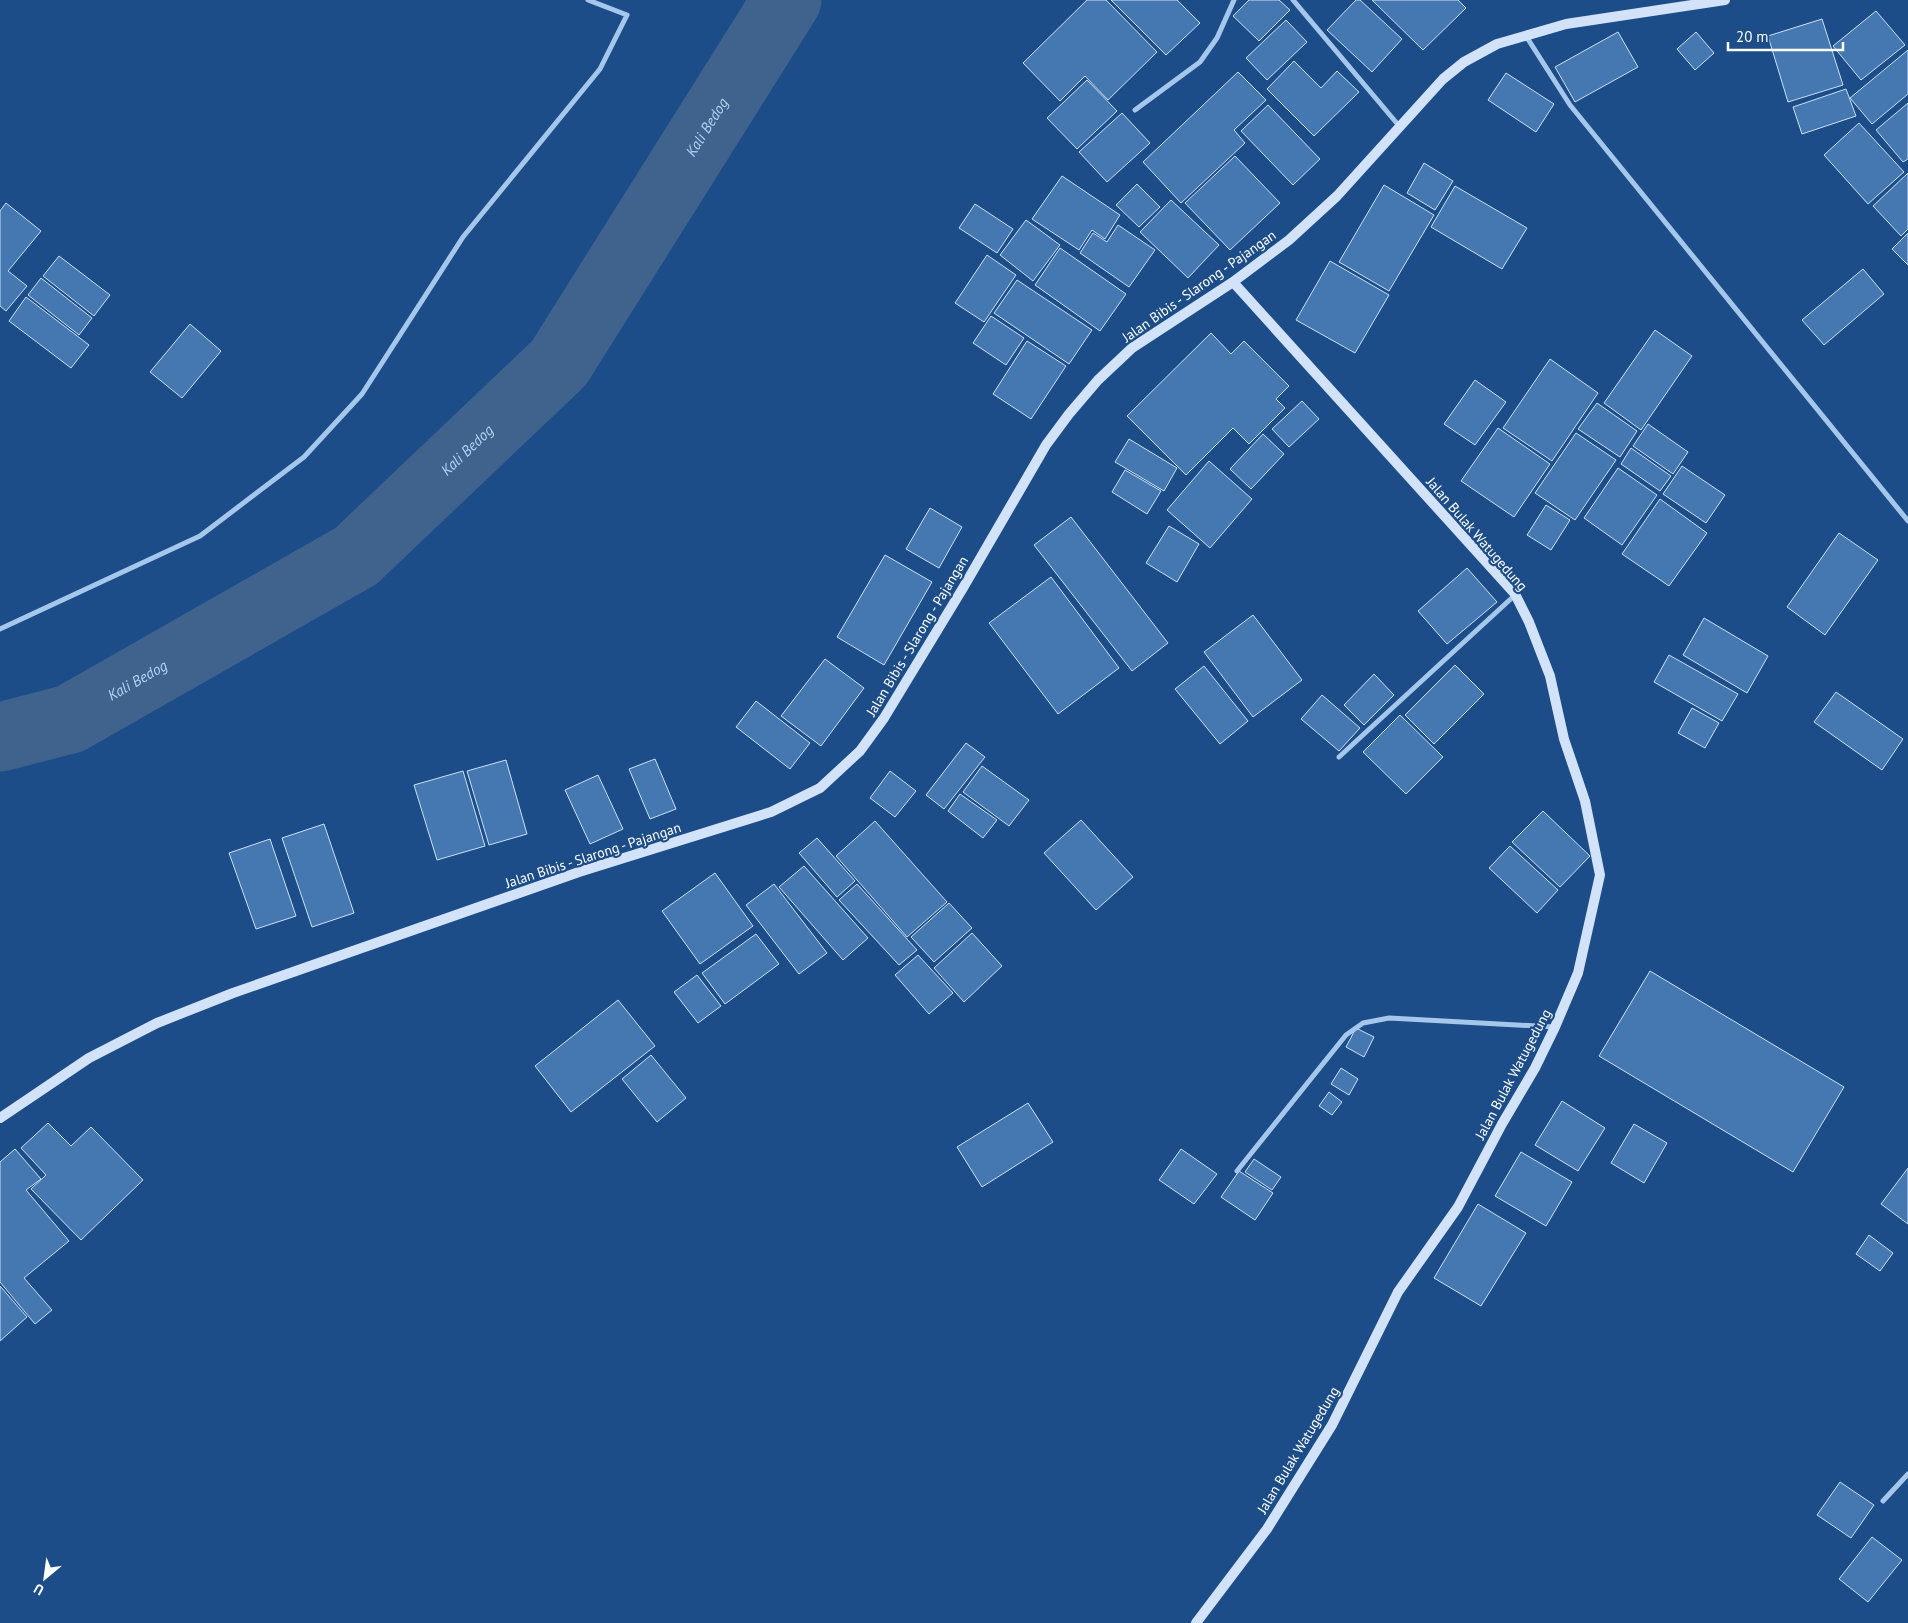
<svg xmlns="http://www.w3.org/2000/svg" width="1908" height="1623" font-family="'PT Sans',sans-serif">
<rect width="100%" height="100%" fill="#1c4d88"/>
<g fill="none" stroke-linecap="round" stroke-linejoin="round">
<!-- river -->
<path stroke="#40638e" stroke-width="69" id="s1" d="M0,737l70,-18 286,-163 203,-193 228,-363"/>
</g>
<!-- building -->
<path fill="#4577b1" stroke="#cbe1f9" d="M1087,0h19l51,52 -49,48 -23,-24 -25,25 -37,-38z
M1111,0h66l23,23 -34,32z
M1249,0h30l11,10 -31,31 -26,-25z
M1356,0h4l42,39 -30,33 -45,-42z
M1372,0h86l8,8 -43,42z
M1876,11l29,34 -44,35 -28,-34z
M1822,19l21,66 -55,17 -20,-66z
M1286,20l21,22 -40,38 -21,-22z
M1618,32l20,35 -63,35 -20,-35z
M1696,32l18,21 -19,17 -18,-21z
M1908,50v44l-36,30 -22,-26z
M1294,61l27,27 16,-17 22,21 -45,44 -47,-47z
M1238,72l28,28 -32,30 11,13 -64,60 -38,-41z
M1506,73l48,31 -18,28 -48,-32z
M1087,80l30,31 -40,38 -30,-31z
M1846,89l10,27 -54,18 -9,-27z
M1908,103v56l-5,3 -27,-32z
M1268,105l52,54 -27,26 -52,-54z
M1122,113l28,30 -43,39 -28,-30z
M1859,123l45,49 -36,32 -44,-49z
M1235,156l45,47 -50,47 -45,-47z
M1424,163l29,18 -18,29 -28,-17z
M1908,173v56l-7,7 -28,-30z
M1062,176l58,39 -15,24 -13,-9 -13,20 -47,-31z
M1137,184l23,23 -21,20 -23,-22z
M1384,185l50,30 -45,76 -50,-29z
M1455,186l72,42 -25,41 -71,-42z
M1171,200l48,45 -31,33 -48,-46z
M6,203l35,28 -33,40 19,15 -21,25 -6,-5v-95z
M975,204l38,25 -16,24 -38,-25z
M1026,220l34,25 -27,36 -33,-26z
M1118,225l37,25 -26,37 -49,-34 13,-20 14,9z
M1908,233v32l-16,-16z
M1060,248l66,46 -26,37 -65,-46z
M987,255l29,20 -32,47 -29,-19z
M59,256l51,39 -16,21 -51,-40z
M1330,261l59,34 -34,58 -59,-33z
M1863,269l21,25 -60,51 -22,-25z
M41,278l51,40 -13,17 -51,-40z
M1017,280l75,50 -23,34 -75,-51z
M26,297l63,48 -18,23 -62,-47z
M991,316l33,22 -18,27 -33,-22z
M190,324l31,27 -39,47 -32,-26z
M1655,330l37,26 -51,74 -37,-27z
M1211,333l20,21 13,-13 45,45 -13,13 9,9 -36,36 -16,-16 -47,47 -59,-59z
M1027,341l39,25 -35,53 -38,-25z
M1550,359l48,34 -46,68 -49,-33z
M1475,380l31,22 -31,43 -31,-21z
M1302,401l17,18 -30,28 -17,-18z
M1597,403l40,28 -17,26 -42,-28z
M1648,424l40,28 -15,22 -40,-28z
M1498,428l52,36 -36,53 -53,-36z
M1576,433l40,27 -41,60 -40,-27z
M1263,434l21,20 -33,35 -21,-20z
M1129,439l48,29 -13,23 -49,-29z
M1631,448l40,28 -11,15 -39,-27z
M1209,461l43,38 -42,49 -43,-38z
M1682,466l43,29 -19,28 -43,-29z
M1618,468l39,27 -35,50 -38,-27z
M1125,470l36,21 -14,23 -35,-22z
M1660,499l47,34 -38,53 -47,-32z
M1546,505l24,15 -19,30 -24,-15z
M930,508l32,19 -23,41 -33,-19z
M1071,517l97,126 -36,28 -98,-126z
M1169,526l30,18 -22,38 -31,-19z
M1839,533l39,27 -53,75 -38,-28z
M885,555l47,27 -48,83 -47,-28z
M1467,568l30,34 -50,42 -29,-33z
M1051,577l68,91 -61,46 -69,-91z
M1253,615l49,65 -49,37 -49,-65z
M1704,618l64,38 -21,37 -64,-38z
M1669,655l69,39 -16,27 -68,-39z
M825,659l39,29 -43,58 -40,-30z
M1455,665l29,29 -50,50 -29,-29z
M1204,666l44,55 -28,23 -45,-55z
M1374,674l20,21 -30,30 -20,-20z
M1836,692l67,47 -21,31 -68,-48z
M1322,695l38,33 -21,23 -38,-32z
M756,701l54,42 -20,26 -54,-42z
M1692,708l27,15 -14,25 -27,-15z
M1400,715l43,42 -37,37 -43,-42z
M966,743l19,14 -41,52 -18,-14z
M655,759l21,50 -26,10 -21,-50z
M506,760l21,74 -38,11 -22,-74z
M982,766l47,34 -20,26 -46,-34z
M463,771l22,75 -48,14 -23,-75z
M890,771l26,20 -21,26 -25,-19z
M598,775l25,54 -33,15 -25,-54z
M960,794l37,26 -14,18 -35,-27z
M1543,811l47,45 -30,31 -48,-45z
M1081,820l52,57 -37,33 -52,-57z
M875,821l72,81 -40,35 -71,-81z
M324,824l30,89 -42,14 -30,-89z
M817,838l38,43 -18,16 -38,-44z
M270,839l26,77 -40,13 -27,-76z
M1510,846l48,44 -21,23 -48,-45z
M804,866l64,72 -25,22 -64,-73z
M715,873l38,53 -53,38 -38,-53z
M774,884l53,69 -28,21 -53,-69z
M857,884l60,66 -18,15 -60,-65z
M949,903l23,25 -38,34 -23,-25z
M972,933l30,33 -38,36 -30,-34z
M756,934l23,30 -54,40 -23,-31z
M918,955l35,38 -24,21 -34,-39z
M1650,971l194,116 -51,85 -194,-116z
M697,975l24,31 -23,17 -24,-31z
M618,1000l37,46 -84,66 -36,-46z
M1356,1028l18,9 -10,20 -18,-10z
M651,1055l35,43 -29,24 -35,-43z
M1341,1068l17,11 -9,16 -18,-11z
M1329,1092l13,10 -10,13 -13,-9z
M1562,1101l43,27 -27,43 -43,-26z
M1028,1103l25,39 -71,45 -25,-40z
M48,1123l23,23 20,-19 52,53 -62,60 -50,-51 15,-14 -25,-27z
M1634,1124l33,19 -23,40 -33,-20z
M15,1149l26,30 -15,11 43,51 -45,37 28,32 -17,14 -35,-42v-120z
M1181,1149l36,25 -23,30 -35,-24z
M1521,1152l51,30 -26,44 -51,-30z
M1254,1159l27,18 -9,13 -27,-18z
M1908,1168v56l-27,-20z
M1239,1171l34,22 -18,27 -34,-23z
M1478,1204l48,29 -45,73 -47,-28z
M1869,1235l24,18 -13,18 -24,-17z
M0,1286l27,31 -27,24z
M1840,1482l34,23 -23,33 -34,-23z
M1872,1537l30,23 -34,42 -29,-23z"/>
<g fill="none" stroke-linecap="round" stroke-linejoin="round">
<!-- street -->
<path stroke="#a6c7ec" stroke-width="5" d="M1293,0l107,127
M1526,36l44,69 338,416
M1135,110l65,-48 17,-24 17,-38
M0,629l200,-93 104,-79 58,-63 101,-157 137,-168 27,-54 -39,-15
M1339,757l176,-162
M1237,1171l109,-136 17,-12 26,-5 166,9
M1883,1501l25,-27"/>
<!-- secondary -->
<path stroke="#d2e3f9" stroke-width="10" d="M0,1118l89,-60 68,-35 76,-30 346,-121 192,-60 49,-24 40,-37 24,-33 79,-130 83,-143 23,-31 29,-34 34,-32 101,-66 56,-42 48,-44 106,-117 21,-17 33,-18 69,-20 159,-24
M1196,1623l71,-94 65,-104 66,-133 60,-85 44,-83 33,-56 20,-41 23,-54 22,-98 -15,-74 -21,-62 -14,-63 -21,-54 -14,-28 -282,-312"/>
</g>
<g text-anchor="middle" stroke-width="4.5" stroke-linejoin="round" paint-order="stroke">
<!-- street labels -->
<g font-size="14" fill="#fff" stroke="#1c4d88">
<text transform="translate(1199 286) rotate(-35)" y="5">Jalan Bibis - Slarong - Pajangan</text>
<text transform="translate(1477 534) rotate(49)" y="5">Jalan Bulak Watugedung</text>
<text transform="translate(917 636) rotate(-59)" y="5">Jalan Bibis - Slarong - Pajangan</text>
<text transform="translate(593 855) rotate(-18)" y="5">Jalan Bibis - Slarong - Pajangan</text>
<text transform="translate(1513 1074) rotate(-62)" y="5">Jalan Bulak Watugedung</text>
<text transform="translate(1298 1450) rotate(-59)" y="5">Jalan Bulak Watugedung</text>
</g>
<!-- water labels -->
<g font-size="15" font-style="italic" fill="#b2d1f3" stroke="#1c4d88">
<text dy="5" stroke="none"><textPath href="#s1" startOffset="960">Kali Bedog</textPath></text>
<text dy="5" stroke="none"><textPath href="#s1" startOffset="555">Kali Bedog</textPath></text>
<text dy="5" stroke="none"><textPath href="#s1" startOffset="150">Kali Bedog</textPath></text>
</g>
</g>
<!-- north arrow -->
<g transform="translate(45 1578) rotate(209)" stroke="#1c4d88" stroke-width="4" paint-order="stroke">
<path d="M0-4L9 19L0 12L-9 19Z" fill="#ffffff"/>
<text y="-8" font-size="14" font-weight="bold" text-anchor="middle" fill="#ffffff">U</text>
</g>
<!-- scale -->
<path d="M1728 42v8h115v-8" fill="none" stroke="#ffffff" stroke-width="2.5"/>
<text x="1736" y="42" font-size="15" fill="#ffffff" stroke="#1c4d88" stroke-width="4" paint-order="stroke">20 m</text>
</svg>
